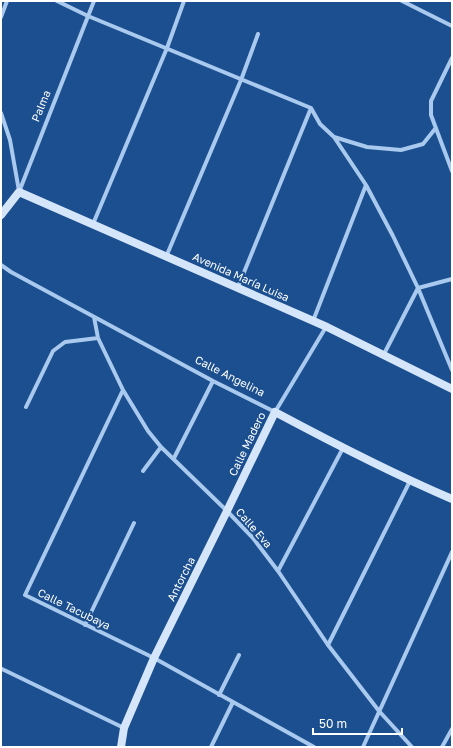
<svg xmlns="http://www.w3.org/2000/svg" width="453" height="748" font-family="'Golos Text',sans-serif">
<rect width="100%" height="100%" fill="#1b4f8f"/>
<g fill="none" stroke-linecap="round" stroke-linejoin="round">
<!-- street -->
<path stroke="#a9c9ee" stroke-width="4" d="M57,1l31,15 223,92 9,16 14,13 32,48 27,51 25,52 34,82
M402,1l50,25
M1,17l6,-16
M452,58l-21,43v14l21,56
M1,113l9,27 9,51
M334,137l33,10 34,3 22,-6 12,-15
M19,192l75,-191
M93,224l74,-176 17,-47
M166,257l75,-177 17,-46
M1,265l10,7 202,109 62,31 51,-85
M238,287l73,-179
M94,317l4,21 25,52 25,41 13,16 66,64 26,27 25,33 50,74 51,66 33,36
M313,321l53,-136
M384,354l34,-66 34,-9
M123,390l-98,205 129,63 160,89
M26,407l27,-56 12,-9 33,-4
M174,458l39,-77
M143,471l18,-24
M278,571l65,-123
M85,625l49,-102
M328,645l82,-164
M2,669l122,59
M219,695l20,-40
M211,747l22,-45
M363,747l89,-195
M442,747l10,-18"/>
<!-- secondary -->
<path stroke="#d6e6fa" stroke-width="8" d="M1,215l18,-23 308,135 125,62
M121,747l3,-19 30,-70 73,-147 48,-99c58,31 116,61 177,87"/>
</g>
<g text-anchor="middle" stroke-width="4" stroke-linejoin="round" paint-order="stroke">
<!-- street labels -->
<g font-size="11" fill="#fff" stroke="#1b4f8f">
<text transform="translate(41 106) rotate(-68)" y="4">Palma</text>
<text transform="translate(241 277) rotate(24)" y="4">Avenida María Luisa</text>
<text transform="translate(230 376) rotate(27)" y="4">Calle Angelina</text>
<text transform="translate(247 444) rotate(-64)" y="4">Calle Madero</text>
<text transform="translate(254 528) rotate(49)" y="4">Calle Eva</text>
<text transform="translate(181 579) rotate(-63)" y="4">Antorcha</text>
<text transform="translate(74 609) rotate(26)" y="4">Calle Tacubaya</text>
</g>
</g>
<!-- border -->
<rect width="453" height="748" fill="none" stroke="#ffffff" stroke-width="4"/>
<!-- scale -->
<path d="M313 728v6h89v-6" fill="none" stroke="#ffffff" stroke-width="2"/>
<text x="319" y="728" font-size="12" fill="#ffffff" stroke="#1b4f8f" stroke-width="3" paint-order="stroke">50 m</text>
</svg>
